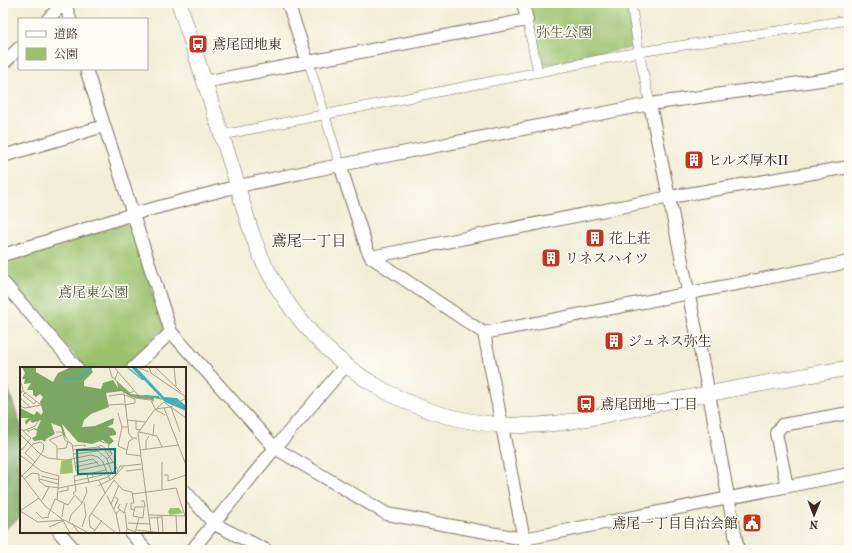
<svg xmlns="http://www.w3.org/2000/svg" width="852" height="553" font-family="'IM FELL French Canon','Noto Serif JP',serif">
<rect width="100%" height="100%" fill="#fdfcf7"/>
<filter id="ink" filterUnits="userSpaceOnUse"><feTurbulence type="fractalNoise" baseFrequency=".025" numOctaves="2"/><feDisplacementMap in="SourceGraphic" scale="8" xChannelSelector="R" yChannelSelector="G"/><feConvolveMatrix kernelMatrix="1 2 1 2 8 2 1 2 1" color-interpolation-filters="sRGB"/></filter>
<filter id="wash" filterUnits="userSpaceOnUse"><feTurbulence type="fractalNoise" baseFrequency=".012" numOctaves="4" result="noise"/><feDisplacementMap in="SourceGraphic" scale="16" xChannelSelector="R" yChannelSelector="G"/><feGaussianBlur stdDeviation="0.9" result="paint"/><feColorMatrix in="noise" values="0 0 0 0 0 0 0 0 0 0 0 0 0 0 0 0 0 1.4 0 .05"/><feComposite in="paint" operator="in"/></filter>
<g filter="url(#wash)">
<rect width="100%" height="100%" fill="#f1edd6"/>
<!-- green -->
<path fill="#9bc16c" stroke="#6b7645" d="M528,3h98l9,44 -95,19z
M125,224l6,2 33,101 -2,4 -40,37h-36l-83,-94v-14z"/>
<!-- forest -->
<path fill="#7ca760" stroke="#5c683f" d="M3,373l18,53v91l-18,13 3,20h-3z"/>
</g>
<g filter="url(#ink)">
<g fill="none" stroke-linecap="round" stroke-linejoin="round">
<!-- pedestrian casing -->
<g stroke="#7b6e5e" stroke-width="10">
<path id="pedestrian" d="M631,3l8,49 11,52
M527,20l11,52
M309,63l31,102
M222,135l417,-83 210,-32"/>
</g>
<!-- minor casing -->
<g stroke="#7b6e5e" stroke-width="14">
<path id="minor" d="M65,3l5,16
M288,3l19,57 2,3
M48,19l16,-16
M3,64l16,-16
M86,69l85,263 104,116 112,66 137,25 325,-65
M204,82l323,-62 -4,-17
M650,104l59,290 29,156
M3,156l101,-30
M340,165l27,84 4,8 113,76 365,-71
M3,255l130,-41 105,-28 102,-21 310,-61 199,-28
M371,257l299,-60 179,-30
M3,282l74,86
M484,333l42,217
M133,368l38,-36
M787,486l-11,-53 6,-8 67,-12
M185,491l29,33 52,26
M59,532l16,18
M130,532l16,18
M192,550l83,-102 71,-83"/>
</g>
<!-- tertiary casing -->
<g stroke="#7b6e5e" stroke-width="16">
<path id="tertiary" d="M179,3c18,55 35,109 53,164 11,36 19,73 37,106 54,99 154,158 268,152 46,-3 92,-16 138,-25 58,-11 116,-22 174,-32"/>
</g>
<!-- pedestrian -->
<use href="#pedestrian" stroke="#fff" stroke-width="9"/>
<!-- minor -->
<use href="#minor" stroke="#fff" stroke-width="12"/>
<!-- tertiary -->
<use href="#tertiary" stroke="#fff" stroke-width="15"/>
</g>
</g>
<!-- icons -->
<defs>
<g id="bus-square" transform="scale(1)"><rect x="-9" y="-9" width="18" height="18" rx="4" fill="#c8321e" stroke="#fdfcf7"/><path d="M-5-6H5V4H4V6H2V4H-2V6H-4V4H-5ZM-3.5-4V0h7V-4ZM-3.5 1.2v1.5H-2V1.2ZM2 1.2v1.5H3.5V1.2Z" fill="#fff"/></g>
<g id="building-square" transform="scale(1)"><rect x="-9" y="-9" width="18" height="18" rx="4" fill="#c8321e" stroke="#fdfcf7"/><path d="M-4-6H4V6H1V3H-1V6H-4ZM-2.5-4.3h1.7v1.8h-1.7ZM.8-4.3h1.7v1.8H.8ZM-2.5-1h1.7V.8h-1.7ZM.8-1h1.7V.8H.8Z" fill="#fff"/></g>
<g id="civic-square" transform="scale(1)"><rect x="-9" y="-9" width="18" height="18" rx="4" fill="#c8321e" stroke="#fdfcf7"/><path d="M-.6-6.5H3V-4.5H.6V-3L4-1V1h2V6H-6V1h2V-1L-.6-3ZM-1.2 2.5V6h2.4V2.5Z" fill="#fff"/></g>
</defs>
<g fill-rule="evenodd">
<use href="#bus-square" x="198" y="44"/>
<use href="#building-square" x="694" y="160"/>
<use href="#building-square" x="595" y="238"/>
<use href="#building-square" x="551" y="258"/>
<use href="#building-square" x="614" y="341"/>
<use href="#bus-square" x="586" y="404"/>
<use href="#civic-square" x="752" y="523"/>
</g>
<g text-anchor="middle" stroke-width="3" stroke-linejoin="round" paint-order="stroke">
<!-- park labels -->
<g font-size="14" fill="#585735" stroke="#fdfcf7">
<text x="564" y="37">弥生公園</text>
<text x="93" y="297">鳶尾東公園</text>
</g>
<!-- poi labels -->
<g font-size="14" fill="#3b2a1e" stroke="#fdfcf7" text-anchor="start">
<text x="212" y="49">鳶尾団地東</text>
<text x="708" y="165">ヒルズ厚木II</text>
<text x="609" y="243">花上荘</text>
<text x="565" y="263">リネスハイツ</text>
<text x="628" y="346">ジュネス弥生</text>
<text x="600" y="409">鳶尾団地一丁目</text>
<text x="738" y="528" text-anchor="end">鳶尾一丁目自治会館</text>
</g>
<!-- neighbourhood labels -->
<g font-size="15" fill="#3b2a1e" stroke="#fdfcf7">
<text x="309" y="246">鳶尾一丁目</text>
</g>
</g>
<!-- overview -->
<g transform="translate(20 367)">
<rect width="166" height="166" fill="#f1edd6"/>
<path d="M52,92l1,14 -13,1 1,-13zM150,141h9l4,5 -13,2 -2,-3z" fill="#9bc16c"/>
<path d="M2,0h14v5l17,10 5,-9 11,-5 25,-1 -3,1 2,4 -9,9v5l17,3 2,-6 10,-3 5,8 -1,-7 14,13 28,3 4,3 -9,-2 -1,5 -1,-3 -21,-3 -9,-6 -16,2 3,14 -18,7 -7,6 -2,7 13,-1 19,-8 -1,6 -6,3 6,1 3,4v3l-7,1 5,5 -5,4 -6,-5 -11,4 -14,-2 -16,-18 4,13 5,6 -8,-8 -2,-8 -10,-4 4,11 -9,5 -1,3 -3,-2 -8,1 -2,-3 4,-2 1,-5 -3,-2 -6,3 -2,-3 3,2 5,-3 3,1 4,-9 -9,3 -2,-3 -4,5 -1,-4 4,-3h-9v-10l14,7 3,-4 4,4 2,-3 -3,-10 3,-5 -3,-3 -4,3 -3,-2v-5h-6l4,-7 -7,1 1,-5h-3l3,-6z" fill="#7ca760"/>
<path d="M106,0l6,3 10,9 -11,-12h5l28,30 13,1 9,8v5l-21,-9 -21,-22h-2z" fill="#40afbc"/>
<path fill="none" stroke="#40afbc" stroke-width="2" d="M44,12l16,-1 12,-11M124,29l15,1"/>
<path fill="none" stroke="#a89f8c" stroke-width="1" d="M89,0l3,10 3,2M94,0l24,28 12,4 6,11 9,5M117,0l12,5M129,0l2,6 35,24M135,0l26,25M154,0l2,19M98,5l-3,7 9,14 5,41 3,4h5M0,13l3,9 -3,6M97,15l13,11 4,-2M6,25l-3,3 11,9 2,-3M89,29l13,-2 13,5v4l-11,2M0,31l11,10M114,31l16,2M89,38l15,-1M0,39l5,2 16,-3 -18,-14M151,40l9,25M137,41l7,-6 22,16M144,41l22,57M98,46l4,14M107,53l18,2M116,54v8l4,1M0,61l11,10 -9,12 -2,-3M3,64l12,-5 4,-6M36,65h6l3,8 7,4 4,27 39,-9M119,65l18,4 5,11M0,67l20,20 8,4 18,2 25,-5 7,2 5,5 7,18M133,69l1,-12M113,72l-4,2 -3,13 15,2M80,74l5,2 4,-2v5M52,79l13,-1v2M78,80l3,-2 11,9M38,82l8,-1 2,-6M126,82v-8l3,-5M107,83l-9,-4 4,-19h6M120,83l38,-5M54,87l24,-3 9,8 5,14M0,88l21,16 18,5 -2,24M87,92l5,-5 -4,-8M37,93v-14l-8,-6 13,-5M55,96l18,-4 7,7M55,100l23,-5M106,104l16,-2M0,106l25,33 17,13 8,14M144,108h4v6l18,-6M21,109l18,4M95,109l5,-10h4M73,110l-1,-4 14,-3M0,111l12,-12 11,-15 1,-6 -3,-3 -8,2 -8,9 10,9M4,112l8,-6 7,1v7l6,5 14,2 40,-8 9,-3 9,-9 -12,-18 -7,-3 -25,3M19,112l20,5M79,113l6,13M54,114l29,-6M78,119l14,-7 12,-13 18,-2M142,122v-27M39,125l9,-2v-3M113,127l43,-6 9,28 -37,-1M87,129l9,18 4,-5M22,133l7,-13M121,134h3l1,6h-10l-2,9 10,2 1,-10M62,136l-9,-10 3,-2 -2,-15 13,-2 2,9M91,137l8,-19M100,137l-2,4 6,5 3,-10M94,142l4,-10 -3,-2M0,144l18,11 26,-2 25,13M0,144l19,-13M16,145l6,6 7,-1M105,145l2,17M71,146l25,20M96,147l4,19M28,149l7,-17 13,6 6,-9M142,149l1,17M156,149l1,17M42,150l2,-13M137,150l2,16M129,151l13,-1M49,155l2,-7 11,-12 5,-11 -1,-5M52,156l7,10M108,156l22,1M29,160l14,-6M62,160l4,-12 -2,-13M75,163l-5,-3 -1,-10 25,-37 9,10 9,2 2,11h-3v6l3,1M116,163l28,3M73,166l9,-13M106,166l1,-4 9,3M115,166l4,-15M131,166l-13,-100 17,-24 16,-2 15,-9"/>
<path fill="#0f766e" fill-opacity="0.15" stroke="#0f766e" stroke-width="2" d="M95,82v24l-37,1 -1,-24z"/>
<rect width="166" height="166" fill="none" stroke="#3b2a1e" stroke-width="2"/>
</g>
<!-- margin -->
<rect width="852" height="553" fill="none" stroke="#fdfcf7" stroke-width="16"/>
<!-- legend -->
<rect x="18" y="18" width="130" height="52" fill="#fdfcf7" stroke="#afa8a0"/>
<rect x="26" y="31" width="20" height="6" fill="#ffffff" stroke="#afa8a0"/>
<text x="54" y="38" font-size="12" fill="#3b2a1e">道路</text>
<rect x="26" y="48" width="20" height="12" fill="#9bc16c" stroke="#afa8a0"/>
<text x="54" y="58" font-size="12" fill="#3b2a1e">公園</text>
<!-- north arrow -->
<g transform="translate(814 515) rotate(181)" stroke="#fdfcf7" stroke-width="3" paint-order="stroke">
<path d="M0-3L7 15L0 10L-7 15Z" fill="#3b2a1e"/>
<text y="-6" font-size="11" font-weight="bold" text-anchor="middle" fill="#3b2a1e">N</text>
</g>
</svg>
